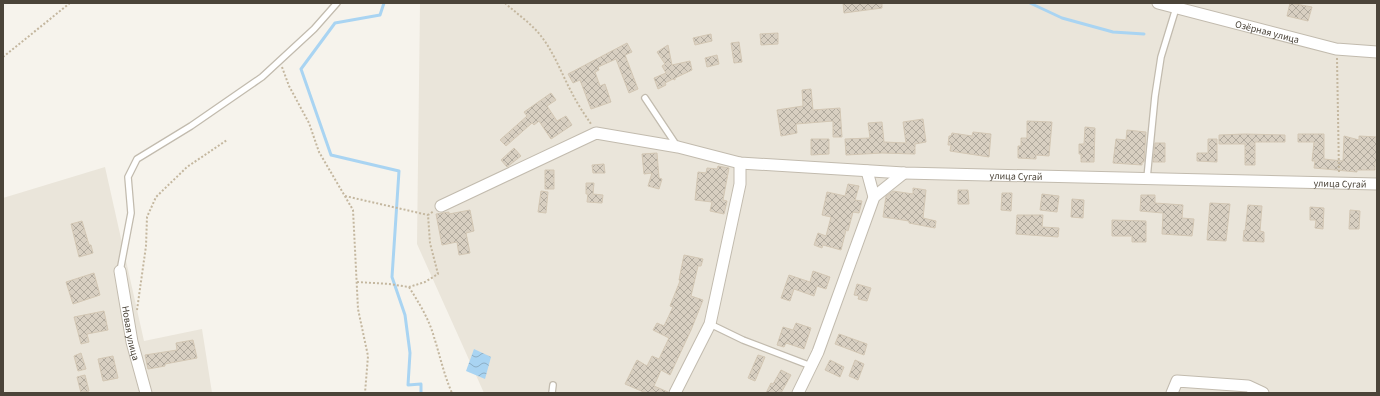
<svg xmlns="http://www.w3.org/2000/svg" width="1380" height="396" font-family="'Source Sans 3',sans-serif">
<defs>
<pattern id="water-waves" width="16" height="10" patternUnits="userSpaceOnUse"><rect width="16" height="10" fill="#a9d4f2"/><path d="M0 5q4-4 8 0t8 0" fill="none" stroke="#8caec5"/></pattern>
<pattern id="building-cross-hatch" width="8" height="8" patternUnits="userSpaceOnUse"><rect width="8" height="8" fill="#d8cfc1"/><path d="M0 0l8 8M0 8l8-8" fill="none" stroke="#b1aa9e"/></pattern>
</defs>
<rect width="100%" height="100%" fill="#f6f3ec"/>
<!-- residential -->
<path fill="#eae5da" d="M420,3h957v390h-893l-67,-149z
M105,167l39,174 58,-12 10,64h-209v-195z"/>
<!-- water -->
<path fill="url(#water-waves)" d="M474,349l17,8 -6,22 -19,-8z"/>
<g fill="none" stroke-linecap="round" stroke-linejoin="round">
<!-- stream -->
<path stroke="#a9d4f2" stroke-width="3" d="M384,3l-4,12 -45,8 -34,46 30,86 68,16 -7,106 13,38 5,38 -2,32 13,-1v9
M1030,3l32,15 51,14 31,2"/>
</g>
<!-- building -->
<path fill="url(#building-cross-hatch)" stroke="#d3c7b4" d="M843,3h39v5l-38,5z
M1290,3l22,4 -4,14 -21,-5z
M778,33v11l-17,1 -1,-11z
M711,34l1,7 -17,4 -2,-7z
M739,42l3,20 -8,1 -3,-20z
M627,43l5,9 -7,3 13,34 -9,4 -13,-34 -18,8 1,3 -4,2 5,14 5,-2 6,18 -20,7 -11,-29 -7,3 -5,-9z
M668,45l4,20 18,-4 2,9 -17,8v2l-2,-1 -8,4 1,2 -8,4 -4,-11 12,-5 -4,-7 3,-2 -8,-12z
M717,55l2,9 -12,3 -2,-9z
M811,89l2,21 27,-2 2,29h-9v-16l-37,3 1,9 -16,3 -4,-26 26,-4 -1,-16z
M551,93l5,7 -9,6 10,15 9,-5 6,9 -21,14 -12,-18 -5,4 -2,-2 -26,23 -6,-6 27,-24 -3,-4z
M923,119l3,23 -11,2v10l-33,-1 -36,2 -1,-16 25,-1 -2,-15 14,-1 2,20 22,1 -3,-21z
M1027,121l25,1 -3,34 -13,-1v4l-18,-1v-12h3v-8h6z
M1085,127l10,1 -1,34h-13v-8h-2v-10h5z
M1127,130l19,2 -2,30h-2v3l-29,-2 3,-24 10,1z
M973,132l18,2 -2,23 -39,-6 1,-6h-3l1,-9h2l1,-3 20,3z
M1245,134l40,1v7h-30v23h-10v-21h-26v-9z
M1298,134h26v25l19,2 1,-25 15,4v-4l18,1v25h-2v8h-18v2l-43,-4 1,-7h-3l2,-19h-16z
M811,139h18v15l-18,1z
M1208,139h9v23l-20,-1v-8h11z
M1155,143h10v19h-12z
M514,148l7,8 -14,11 -6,-7z
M657,153l2,25 3,1 -3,10 -11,-3 4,-13 -8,1 -2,-20z
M604,164l1,9h-12l-1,-8z
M718,166l11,2 -6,32 4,1 -3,13 -14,-3 2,-9 -17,-2 3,-28 8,1 1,-5 10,1z
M545,170h9v19h-9z
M586,183h8l-1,11 10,1 -1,8 -15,-1 1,-8h-2z
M848,184l11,2 -4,14 7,1 -3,12 -6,-1 -5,19 -2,-1 -5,20 -18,-5 -1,3 -8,-3 4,-12 8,3 5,-19 -9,-2 5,-23 18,4z
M913,188l13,2 -3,28 13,3 -1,7 -26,-5v-2l-26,-4 3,-21 7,-5 20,3z
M958,190h10l1,14h-11z
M541,191l7,1 -2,21 -8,-1z
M1002,193h10l-1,18 -10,-1z
M1042,194l17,2 -2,16 -17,-2z
M1141,195h14v8l28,2 -1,13 12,1 -2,17 -30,-2 1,-21 -23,-2z
M1072,199l12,1 -1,18 -12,-1z
M1210,203l20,1 -4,37 -19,-1z
M1248,205l14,1 -2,25 4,1v10l-21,-1 1,-11 1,1z
M1310,207l14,1 -1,21 -8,-1 1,-8h-6z
M470,210l4,21 -8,2 4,20 -11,2 -2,-13 -15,3 -6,-31 13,-2v2z
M1350,210l10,1 -1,18h-10z
M1017,215h26l-1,12 17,1 -1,9 -42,-3z
M1112,220l34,1v21h-14v-6h-20z
M82,221l7,24h2l2,8 -14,4 -8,-33z
M684,255l19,4 -2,7h-3l-7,30 12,4 -12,30 -21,45 -9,-5 -7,16 14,6v1h-22l-21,-9 12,-24 10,6 5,-10 7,3 10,-21 -16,-8 4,-7 7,3 9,-19 -3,-1 10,-25 -1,-1z
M813,271l17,6 -4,12 -9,-3 -3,10 -20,-7 -4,12 -9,-3 8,-23 21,7z
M94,273l6,22 -27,9 -7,-22z
M857,284l14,4 -4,13 -9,-2 1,-3 -5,-1z
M104,311l4,19 -21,4 2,8 -8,2 -7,-27z
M796,323l15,5 -7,21 -18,-6 -2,4 -7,-2 6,-18 10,3z
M839,334l28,10 -3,11 -29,-11z
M193,340l4,18 -32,6v2l-17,3 -3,-14 32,-5 -1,-7z
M81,353l5,16 -8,2 -4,-15z
M758,355l7,2 -10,24 -7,-3z
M113,356l5,22 -15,3 -5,-22z
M830,360l14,7 -4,10 -15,-7z
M855,360l9,4 -6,16 -9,-4z
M781,370l10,5 -10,18h-15l5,-10 2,1z
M85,375l4,16 -8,2 -4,-16z"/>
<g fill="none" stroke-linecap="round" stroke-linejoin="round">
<!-- service casing -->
<g stroke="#c2bbae" stroke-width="8">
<path id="service" d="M645,98l32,48
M1147,178l8,-82 6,-39 15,-49
M120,271l11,-58 -3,-36 9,-18 54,-33 71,-49 52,-48 23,-26
M710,324l33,16 68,26
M552,393l1,-8"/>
</g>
<!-- minor casing -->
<g stroke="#c2bbae" stroke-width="13">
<g id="minor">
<path id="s1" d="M1158,3l178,46 41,3"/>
<path d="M867,171l7,26"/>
<path id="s2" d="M441,206l155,-73 82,14 62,16 164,10 473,11"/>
<path id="s3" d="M120,271l12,71 14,51"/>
<path d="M675,393l35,-69 30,-140v-21"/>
<path d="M798,393l20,-41 56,-155 30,-24"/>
<path d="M1172,393l5,-12 71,5 15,7"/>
</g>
</g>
<!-- path -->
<path stroke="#c4b79f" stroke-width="2" stroke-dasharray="2 2" stroke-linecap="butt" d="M505,3c12,11 26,20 36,33 14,18 21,39 32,59 5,10 12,20 18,29
M3,57l67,-54
M1337,58l2,116
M282,67l7,19 20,37 10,29 34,58 5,99 10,47 -3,37
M345,196l83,19
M357,282l32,2 20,3 16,-5 13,-8 -8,-31 -2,-28 6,-4
M409,287c10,16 20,32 25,50 6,19 10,38 18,56
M137,310l9,-64 1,-29 9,-20 31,-30 40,-27"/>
<!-- service -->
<use href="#service" stroke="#fff" stroke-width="5.5"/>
<!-- minor -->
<use href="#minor" stroke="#fff" stroke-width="11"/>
</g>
<g text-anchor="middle" stroke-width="3" stroke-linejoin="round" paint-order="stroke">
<!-- street labels -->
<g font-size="10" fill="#4b4439" stroke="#fff">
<text dy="4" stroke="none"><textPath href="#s1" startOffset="113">Озёрная улица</textPath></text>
<text dy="4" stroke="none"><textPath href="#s2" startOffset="595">улица Сугай</textPath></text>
<text dy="4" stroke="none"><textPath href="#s2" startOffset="919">улица Сугай</textPath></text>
<text dy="4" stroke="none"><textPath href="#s3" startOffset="63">Новая улица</textPath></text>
</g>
</g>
<!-- border -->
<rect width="1380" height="396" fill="none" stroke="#4b4439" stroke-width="8"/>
</svg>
